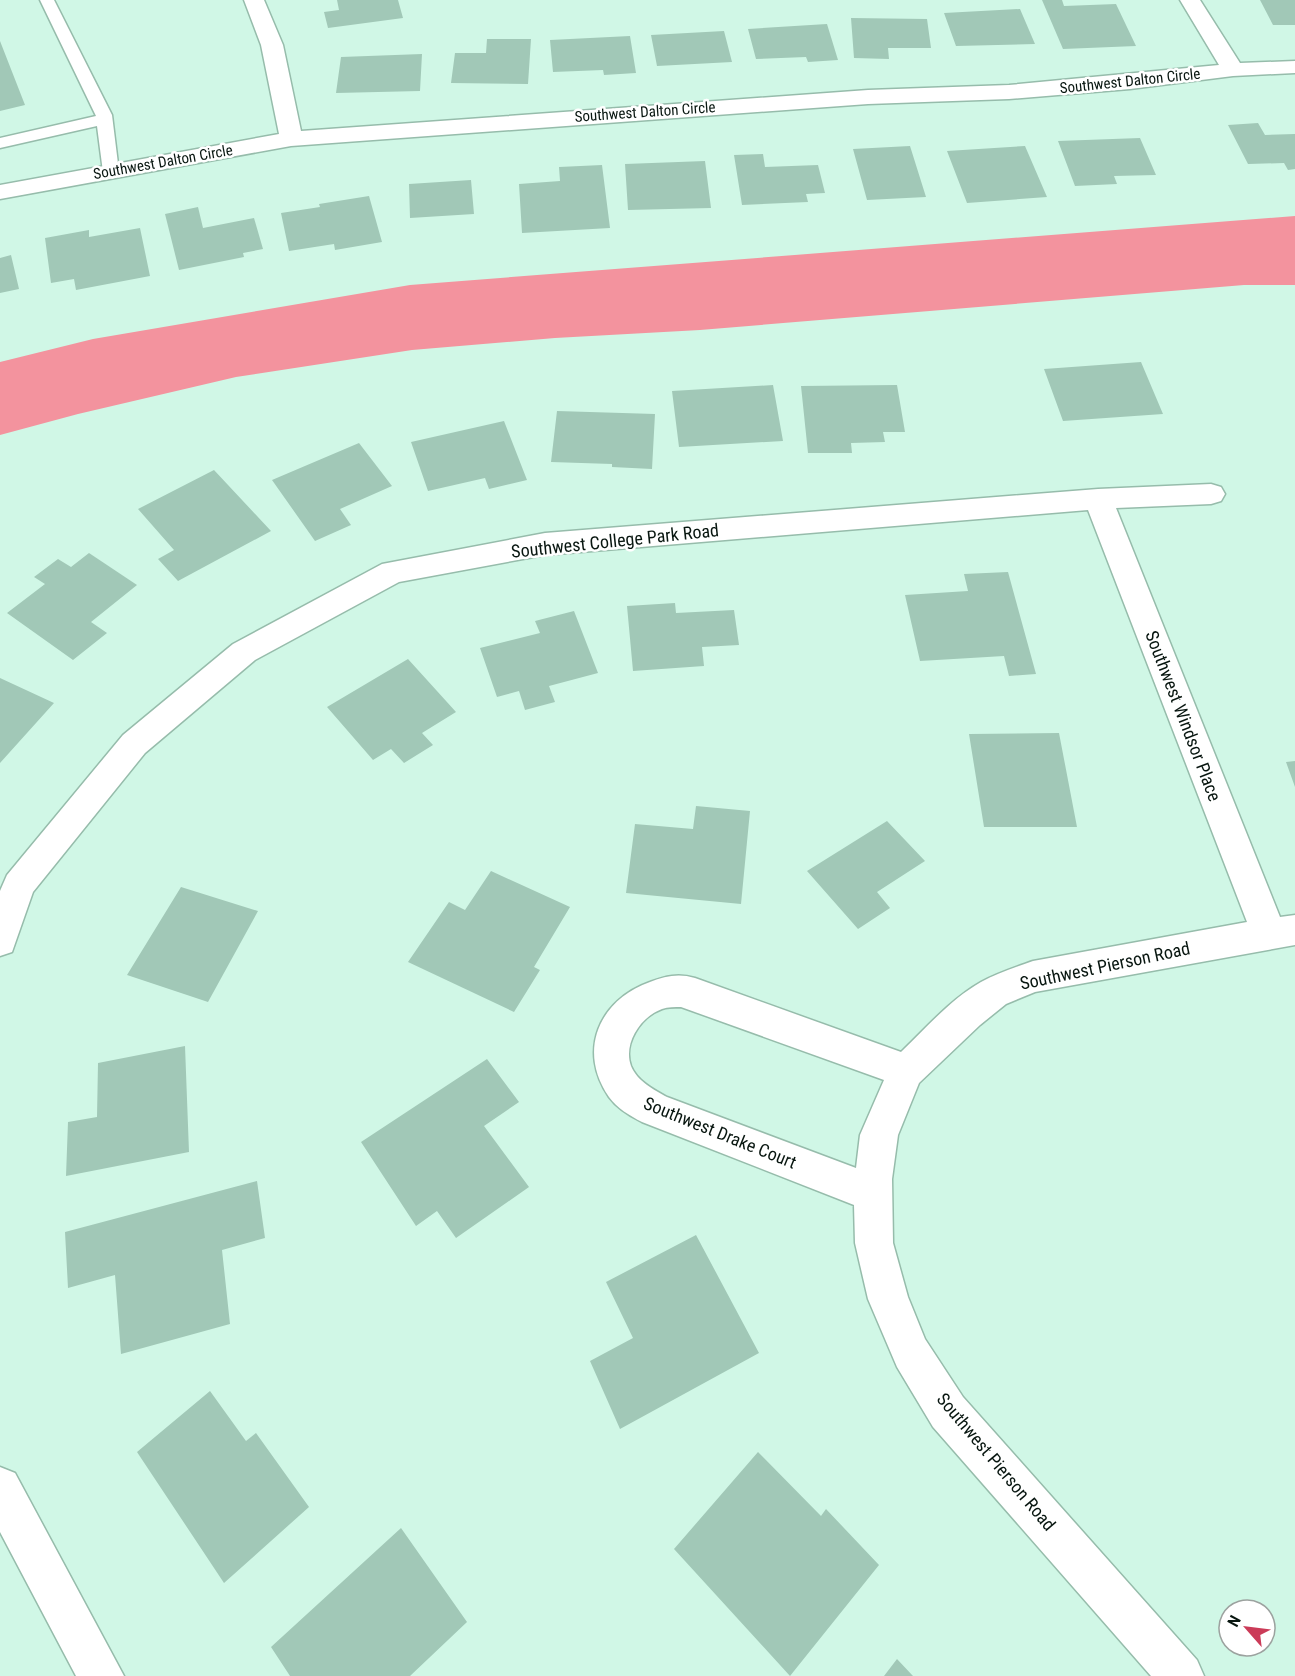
<svg xmlns="http://www.w3.org/2000/svg" width="1295" height="1676" font-family="'Roboto Condensed',sans-serif">
<rect width="100%" height="100%" fill="#d0f7e6"/>
<!-- water -->
<path fill="#f3939e" d="M1295,216v69h-51l-544,45 -145,8 -143,12 -176,27 -158,37 -78,21v-73l93,-23 317,-54z"/>
<!-- building -->
<path fill="#a1c8b7" d="M337,0h61l5,18 -75,10 -4,-16 15,-2z
M1042,0h20l2,6 52,-2 20,42 -73,3z
M1260,0h35v25h-22z
M1020,9l15,35 -79,2 -12,-33z
M851,18l76,1 4,29h-43l1,11 -35,-1z
M827,24l11,36 -30,2 -2,-5 -50,2 -8,-30z
M724,31l8,31 -75,4 -6,-31z
M630,36l6,37 -32,2 -1,-5 -50,2 -3,-32z
M487,39h44l-3,45 -77,-1 4,-30h31z
M0,41l25,64 -25,6z
M422,54l-2,37 -84,2 5,-36z
M1258,123l7,12 30,-1v35l-7,1 -4,-7 -36,1 -20,-39z
M1140,138l16,37 -42,1 3,8 -42,2 -17,-45z
M910,146l16,51 -59,3 -14,-51z
M1025,146l22,51 -80,6 -20,-52z
M763,154l2,13 53,-2 7,28 -19,1 2,8 -66,3 -8,-50z
M705,161l6,47 -83,2 -3,-46z
M602,165l8,63 -88,5 -3,-49 41,-3 -1,-14z
M471,180l3,34 -64,4 -1,-34z
M369,196l13,46 -47,8 -1,-6 -45,7 -8,-38 39,-6 -1,-3z
M198,207l5,21 51,-10 9,31 -20,4 1,4 -65,13 -14,-56z
M140,228l10,48 -74,14 -2,-11 -23,4 -6,-45 44,-8v7z
M11,255l8,34 -19,4v-35z
M1141,362l22,52 -100,7 -19,-52z
M773,385l10,56 -104,6 -7,-56z
M897,385l8,47h-22l2,10 -34,1 1,10h-44l-7,-67z
M557,411l98,3 -3,55 -40,-2v-3l-61,-2z
M504,421l23,59 -38,9 -4,-11 -57,13 -17,-49z
M359,443l33,43 -52,23 11,16 -36,16 -43,-61z
M214,470l57,61 -93,50 -20,-22 16,-9 -36,-41z
M89,553l48,32 -46,37 16,11 -34,27 -66,-47 38,-29 -11,-7 24,-18 13,8z
M1008,572l28,102 -27,2 -5,-20 -84,5 -15,-66 63,-4 -4,-17z
M675,603l1,10 58,-3 5,35 -37,2 2,19 -71,5 -6,-65z
M574,611l24,62 -49,13 6,16 -30,8 -6,-19 -22,6 -17,-49 60,-15 -5,-12z
M408,659l48,53 -34,21 11,12 -29,18 -13,-14 -18,11 -46,-53z
M0,678l54,25 -54,60z
M1059,733l18,94h-93l-15,-93z
M1295,761v26l-9,-25z
M696,806l54,5 -9,93 -115,-11 9,-69 58,5z
M887,821l38,40 -48,31 13,16 -32,21 -51,-58z
M491,871l79,36 -36,60 6,3 -26,42 -106,-50 41,-60 16,8z
M181,887l77,24 -50,91 -81,-27z
M185,1046l4,106 -123,24 2,-54 29,-5 1,-54z
M487,1059l32,43 -35,24 45,61 -73,51 -19,-27 -21,15 -55,-84z
M257,1181l8,57 -43,12 8,74 -109,30 -6,-79 -47,13 -3,-56z
M696,1235l63,118 -139,76 -30,-68 43,-23 -27,-56z
M210,1391l36,50 10,-8 53,74 -85,76 -87,-131z
M758,1452l63,64 5,-7 53,56 -89,111 -116,-127z
M401,1528l66,94 -57,54h-120l-19,-29z
M897,1659l16,17h-29z"/>
<g fill="none" stroke-linecap="round" stroke-linejoin="round">
<!-- lane casing -->
<g stroke="#96bcab" stroke-width="3">
<path id="lane" d="M40,0h14l58,115 7,57 -2,4 -6,1 -8,-5 -6,-46 -97,22v-10l96,-22z"/>
</g>
<!-- street casing -->
<g stroke="#96bcab" stroke-width="3">
<path id="street" d="M244,0h20l19,45 18,86 567,-41 141,-5 210,-20 -39,-65h20l40,63 55,-2v12l-62,3 -103,13 -121,10 -141,5 -577,42 -291,53v-14l279,-51 -18,-89z
M1211,484l10,3 4,7 -4,7 -10,3 -95,4 164,409 15,-2v30l-260,47 -29,12 -26,21 -61,58 -21,52 -6,44 1,64 15,54 17,42 38,58 234,263 7,16h-53l-218,-249 -36,-60 -29,-68 -13,-56 -1,-38 -212,-83c-12,-6 -25,-14 -33,-25 -32,-46 -10,-97 41,-115 15,-6 29,-9 45,-4l206,74c25,-24 50,-53 80,-70 16,-9 35,-15 52,-21l214,-39 -159,-412 -543,45 -146,27 -144,78 -110,93 -112,139 -21,60 -12,4v-65l7,-16 116,-140 110,-91 149,-80 163,-31 553,-44zM681,1007l203,73 -24,55 -4,33 -189,-71c-13,-7 -30,-16 -36,-31 -8,-22 9,-49 31,-57 6,-2 13,-2 19,-2z
M0,1467l15,6 109,203h-48l-76,-144z"/>
</g>
<!-- lane -->
<use href="#lane" fill="#fff" fill-rule="evenodd"/>
<!-- street -->
<use href="#street" fill="#fff" fill-rule="evenodd"/>
</g>
<g text-anchor="middle" stroke-width="5" stroke-linejoin="round" paint-order="stroke">
<!-- far-street labels -->
<g font-size="15" fill="#081610" stroke="#fff">
<text transform="translate(1130 81) rotate(-6)" y="5">Southwest Dalton Circle</text>
<text transform="translate(645 112) rotate(-4)" y="5">Southwest Dalton Circle</text>
<text transform="translate(163 162) rotate(-10)" y="5">Southwest Dalton Circle</text>
</g>
<!-- street labels -->
<g font-size="18" fill="#081610" stroke="#fff">
<text transform="translate(615 541) rotate(-6)" y="6">Southwest College Park Road</text>
<text transform="translate(1183 716) rotate(69)" y="6">Southwest Windsor Place</text>
<text transform="translate(1105 966) rotate(-12)" y="6">Southwest Pierson Road</text>
<text transform="translate(720 1133) rotate(22)" y="6">Southwest Drake Court</text>
<text transform="translate(996 1462) rotate(50)" y="6">Southwest Pierson Road</text>
</g>
</g>
<!-- north arrow -->
<g transform="translate(1247 1628) rotate(298)"><circle r="28" fill="#ffffff" stroke="#9ca29f" stroke-width="1.5"/>
<path d="M0-4.5L10 22L0 15L-10 22Z" fill="#cb3b58"/>
<text y="-9" font-size="16" font-weight="bold" text-anchor="middle" fill="#081610">N</text>
</g>
</svg>
